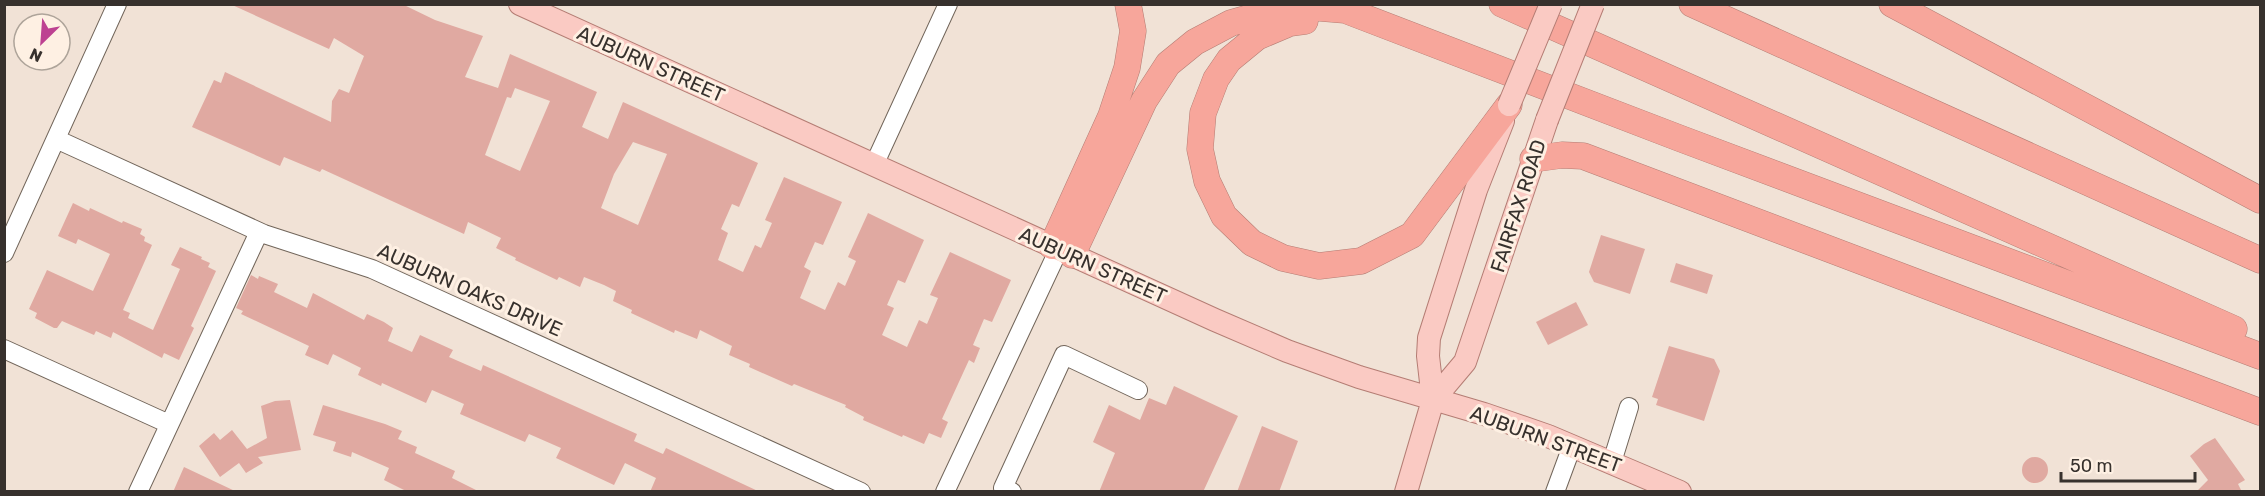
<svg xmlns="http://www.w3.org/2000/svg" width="2265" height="496" font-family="Rubik,sans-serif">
<rect width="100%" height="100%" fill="#f1e2d6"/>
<!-- building -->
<path fill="#e0a9a1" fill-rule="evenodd" d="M230,4h172l33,16 48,16 -18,41 33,11 12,-34 87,38 -15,35 26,12 15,-37 135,61 -19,44 -7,-3 -11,25 7,4 -10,27 25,12 12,-27 6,3 11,-25 -7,-3 19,-43 58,25 -19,43 -8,-3 -11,25 7,4 -11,27 25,12 13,-28 7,4 11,-25 -8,-4 20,-44 56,27 -19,43 -7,-3 -11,25 7,3 -12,27 25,12 12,-27 8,4 11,-26 -8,-3 20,-43 61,28 -19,42 -8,-3 -11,26 7,3 -6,15 -5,-3 -27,59 6,3 -7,16 -12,-5 -5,11 -21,-9 -1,2 -39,-17 1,-3 -19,-10 1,-2 -52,-21 -2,2 -43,-19 1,-3 -21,-9 3,-9 -32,-16 -3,9 -22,-9 -1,3 -43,-20 1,-3 -19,-9 3,-10 -12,-6 -20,-8 -4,10 -21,-10 -2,3 -42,-20 1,-2 -20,-10 5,-10 -33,-16 -4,12 -142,-65 -2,3 -36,-15 -4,9 -88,-39 22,-47 7,3 4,-11 106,50 1,-21 7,-12 10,4 15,-37 -30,-18 -5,11zM515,88l35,13 -30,70 -35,-16 22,-58 4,1zM633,142l34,12 -29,71 -37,-17 13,-34z
M73,203l16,8 1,-3 32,15 1,-2 19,8 -2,5 5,3 -1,4 8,4 -29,65 7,3 -2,5 25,12 27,-61 -9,-4 9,-18 22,10 -1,2 9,4 -2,4 8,4 -25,55 3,2 -15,32 -15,-7 -2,5 -49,-26 -2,6 -15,-7 -2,4 -32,-14 -5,7h-3l-19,-10 2,-5 -8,-4 18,-39 46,21 17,-37 -32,-15 -2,5 -18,-8z
M1601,235l44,14 -15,45 -36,-12 -5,-10z
M1676,263l37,12 -6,19 -37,-12z
M251,275l7,4 1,-3 19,8 -4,8 33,16 6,-15 51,27 3,-6 17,8 9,6 -5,13 24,11 8,-17 33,15 -4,7 32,14 2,-6 154,69 -3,7 29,13 3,-6 94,44h-110l6,-14 -31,-15 -11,22 -58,-27 5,-10 -32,-14 -4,8 -65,-28 4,-10 -32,-14 -6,13 -44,-20 -1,3 -23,-11 3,-7 -28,-14 -5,11 -23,-10 4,-9 -68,-32 2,-3 -7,-3z
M1576,302l12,23 -40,20 -12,-23z
M1669,346l45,13 6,12 -16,50 -48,-16 2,-6 -6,-2z
M1174,386l64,30 -35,76h-104l16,-39 -22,-11 16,-37 31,15 9,-22 17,7z
M290,400l11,50 -43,7 5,6 -17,10 -7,-10 -19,14 -21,-31 15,-13 6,7 12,-10 15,19 20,-11 -6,-32 14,-5z
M323,405l62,19 17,7 -4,8 19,8 -2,6 40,18 -3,7 28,14h-72l-24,-12 5,-12 -37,-16 -1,5 -18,-6 3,-9 -23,-7z
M1262,426l36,15 -19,51h-42z
M2215,438l30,42 -7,4 4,8h-46l12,-12 -18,-24 14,-12z
M2022 470a13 13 0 1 1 26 0a13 13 0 1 1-26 0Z
M184,467l53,25h-64z"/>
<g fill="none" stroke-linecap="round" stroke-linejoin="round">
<!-- minor casing -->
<g stroke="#71655a" stroke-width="20">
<path id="minor" d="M56,139l208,95 108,35 489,223
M874,165l74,-161
M4,253l113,-249
M4,349l165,75
M1612,462l17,-55
M138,492l121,-260
M945,492l114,-243
M1012,492l-9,-4 61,-133 74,35
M1555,492l17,-46"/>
</g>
<!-- major casing -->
<g stroke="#b47d74" stroke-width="24">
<path id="major" d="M520,4l695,316 72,31 72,26 125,37 64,22 132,56
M1433,400l32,-38 82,-242
M1406,492l27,-92 -5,-44 1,-18 47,-148 27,-69"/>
</g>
<!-- highway casing -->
<g stroke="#b47d74" stroke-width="27">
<path id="highway" d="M1502,4l732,325
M1692,4l568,256
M1892,4l368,196
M1305,21l-15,2 -33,14 -28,23 -13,19 -13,34 -3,36 7,32 17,35 28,27 31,15 36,8 42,-5 51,-26 97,-130
M1533,159l29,-4 21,1 677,256
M1052,246l59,-130 16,-48 6,-37 -5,-27
M1072,255l72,-154 24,-37 27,-22 36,-19 35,-10 43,-6 36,3 334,128 581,218"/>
</g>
<!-- minor -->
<use href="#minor" stroke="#fff" stroke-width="18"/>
<!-- major -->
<use href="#major" stroke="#facac3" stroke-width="22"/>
<!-- highway -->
<use href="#highway" stroke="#f7a69b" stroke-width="26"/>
<!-- major-bridge casing -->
<g stroke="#b47d74" stroke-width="24" stroke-linecap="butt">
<path id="major-bridge" d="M1509,105l42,-101
M1547,120l46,-116"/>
</g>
<!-- major-bridge -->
<use href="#major-bridge" stroke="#facac3" stroke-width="22"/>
</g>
<g text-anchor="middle" stroke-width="6" stroke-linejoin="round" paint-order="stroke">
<!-- street labels -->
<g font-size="20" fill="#37312d" stroke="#fef0e3">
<text transform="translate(651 64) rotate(24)" y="7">AUBURN STREET</text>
<text transform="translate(1518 206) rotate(-72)" y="7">FAIRFAX ROAD</text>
<text transform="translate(1093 265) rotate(24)" y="7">AUBURN STREET</text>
<text transform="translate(470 290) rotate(24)" y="7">AUBURN OAKS DRIVE</text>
<text transform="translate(1546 439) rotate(20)" y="7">AUBURN STREET</text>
</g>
</g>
<!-- border -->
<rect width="2265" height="496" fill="none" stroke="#37312d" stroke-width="12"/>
<!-- north arrow -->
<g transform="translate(42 42) rotate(205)"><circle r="28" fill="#fef0e3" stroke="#aea49a" stroke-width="1.5"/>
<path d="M0-4.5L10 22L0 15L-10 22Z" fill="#bd4191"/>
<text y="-9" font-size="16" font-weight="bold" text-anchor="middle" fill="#37312d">N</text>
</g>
<!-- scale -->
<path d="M2061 472v9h134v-9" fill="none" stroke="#37312d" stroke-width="3"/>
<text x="2070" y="472" font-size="18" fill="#37312d" stroke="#fef0e3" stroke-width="4.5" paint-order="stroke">50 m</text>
</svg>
